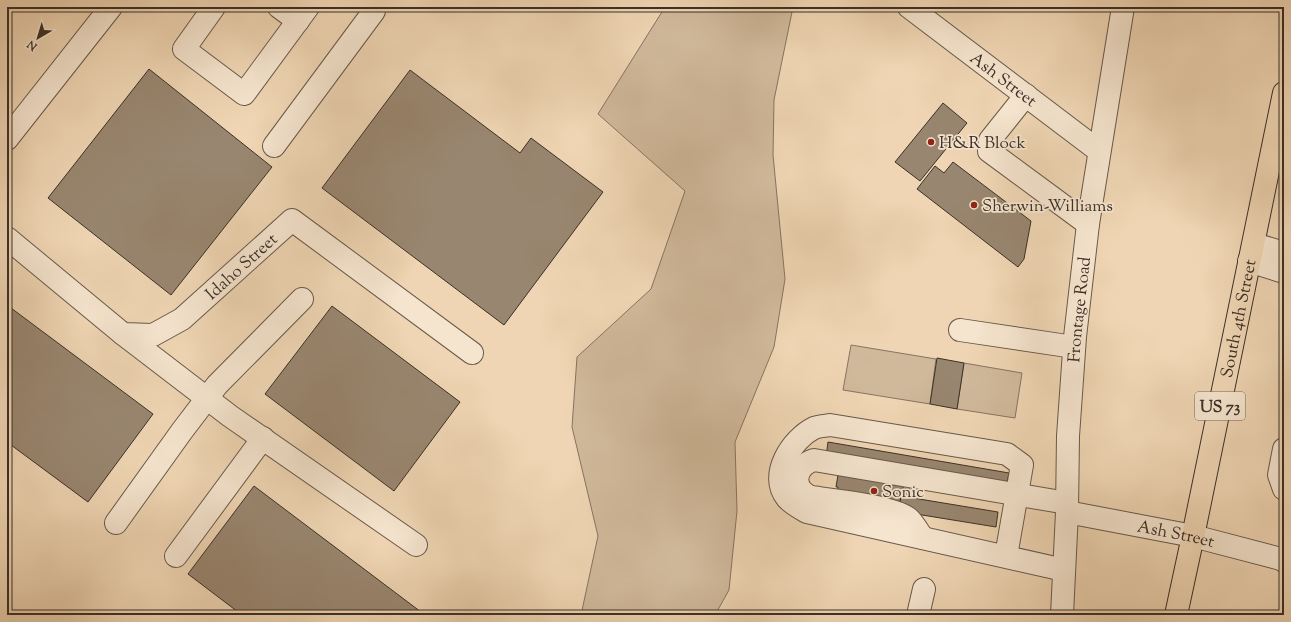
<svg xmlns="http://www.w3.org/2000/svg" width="1291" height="622" font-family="'Sorts Mill Goudy',serif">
<rect width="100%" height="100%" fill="#efd5b3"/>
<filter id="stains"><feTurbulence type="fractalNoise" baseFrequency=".005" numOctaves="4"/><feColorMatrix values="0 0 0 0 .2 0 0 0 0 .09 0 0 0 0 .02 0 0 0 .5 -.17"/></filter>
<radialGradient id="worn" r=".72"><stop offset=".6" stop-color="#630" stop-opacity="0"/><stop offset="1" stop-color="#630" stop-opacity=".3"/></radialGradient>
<!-- green -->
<path fill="#d0b99b" stroke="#867462" d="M665,7h128l-19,93 -1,55 12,124 -11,68 -39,95 2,69 -8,79 -14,25h-134l17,-79 -26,-109 5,-70 74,-68 34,-98 -87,-77z
M851,345l85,14 -6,45 -87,-14z
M964,363l58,10 -7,45 -58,-9z"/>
<!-- building -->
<path fill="#998670" stroke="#3b3028" d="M149,69l123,98 -101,128 -123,-97z
M410,70l110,83 11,-15 72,54 -99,133 -182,-137z
M943,103l24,20 -47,58 -25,-19z
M953,162l78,59 -7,38 -6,8 -101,-78 18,-23 9,7z
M7,305l146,109 -65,88 -81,-60z
M332,306l128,96 -66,89 -129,-97z
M937,358l27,5 -7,46 -27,-5z
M828,442l181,31 -3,14 -180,-30z
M838,475l66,7 -1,6 7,1 -2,8 -7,-1 -2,12 -61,-16v-5h-2z
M254,486l171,129h-183l-54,-41z
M901,496l97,16 -2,15 -117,-19h20z"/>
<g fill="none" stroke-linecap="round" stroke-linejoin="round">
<!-- minor casing -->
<g stroke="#68594b" stroke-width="24">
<g id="minor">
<path d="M214,7l-30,42 60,45 64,-87"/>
<path d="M279,7l19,14"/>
<path id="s1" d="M909,7l190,144"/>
<path d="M1026,95l-36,45 -1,11 99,73"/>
<path d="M7,139l104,-132"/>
<path d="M274,146l100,-135 -5,-4"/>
<path id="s2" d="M7,238l116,96 30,1 29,-16 110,-99 180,133"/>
<path d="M1254,244l30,9"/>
<path d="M1249,261l35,11"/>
<path d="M960,330l114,17"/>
<path d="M123,334l107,82 186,129"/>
<path d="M1284,449l-5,26 5,14"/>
<path id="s3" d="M1067,512l126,24 88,23 3,2"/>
<path d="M116,523l66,-92 35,-46 85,-86"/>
<path d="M923,538c-5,-6 -9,-15 -15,-20 -16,-12 -75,-18 -97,-21 -21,-9 -16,-31 3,-37l253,43"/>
<path d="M176,556l87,-118"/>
<path d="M1006,556l16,-91 -15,-11 -177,-29c-5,1 -11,1 -16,3 -22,11 -46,47 -27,70 5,6 13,10 20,14l257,58"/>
<path d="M918,615l6,-26"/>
<path id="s4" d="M1062,615l5,-103 1,-76 7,-99 13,-113 35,-217"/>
</g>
</g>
<!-- highway casing -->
<g stroke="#3b3028" stroke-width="24">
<g id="highway">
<path id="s5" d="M1176,615l17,-79 91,-443"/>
</g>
</g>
<!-- minor -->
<use href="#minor" stroke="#f5e4ce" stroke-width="22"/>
<!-- highway -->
<use href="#highway" stroke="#efd5b3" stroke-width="22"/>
</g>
<!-- markers -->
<g fill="#8f2418" stroke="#f5e4ce" stroke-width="1.5">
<circle cx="931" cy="142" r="4"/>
<circle cx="974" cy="205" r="4"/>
<circle cx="874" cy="491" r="4"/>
</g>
<g text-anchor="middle" stroke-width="3.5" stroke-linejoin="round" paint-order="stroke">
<!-- shield labels -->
<rect fill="#f5e4ce" stroke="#73665a" stroke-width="1" x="1195" y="392" width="50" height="28" rx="3"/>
<g font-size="16" font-weight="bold" fill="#3b3028">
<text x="1220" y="412">US 73</text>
</g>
<!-- street labels -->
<g font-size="17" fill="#3b3028" stroke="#f5e4ce">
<text dy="6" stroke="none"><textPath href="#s1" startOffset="119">Ash Street</textPath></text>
<text dy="6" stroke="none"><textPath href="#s2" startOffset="293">Idaho Street</textPath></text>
<text dy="6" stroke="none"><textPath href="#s4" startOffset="306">Frontage Road</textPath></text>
<text dy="6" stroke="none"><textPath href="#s5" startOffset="303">South 4th Street</textPath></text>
<text dy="6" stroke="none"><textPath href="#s3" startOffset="111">Ash Street</textPath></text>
</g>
<!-- poi labels -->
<g font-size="17" fill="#3b3028" stroke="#f5e4ce" text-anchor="start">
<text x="939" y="148">H&amp;R Block</text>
<text x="982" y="211">Sherwin-Williams</text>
<text x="882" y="497">Sonic</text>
</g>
</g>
<!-- margin -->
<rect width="1291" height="622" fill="none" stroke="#efd5b3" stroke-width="24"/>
<rect x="8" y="8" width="1275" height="606" fill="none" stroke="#3b3028" stroke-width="2"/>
<rect x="12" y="12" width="1267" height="598" fill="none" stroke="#3b3028"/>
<!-- north arrow -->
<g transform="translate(38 38) rotate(218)" stroke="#f5e4ce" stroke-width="3" paint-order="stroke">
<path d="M0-3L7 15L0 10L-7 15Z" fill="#3b3028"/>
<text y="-6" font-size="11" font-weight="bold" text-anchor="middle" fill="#3b3028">N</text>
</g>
<rect width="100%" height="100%" filter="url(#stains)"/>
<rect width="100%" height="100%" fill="url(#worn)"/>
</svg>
